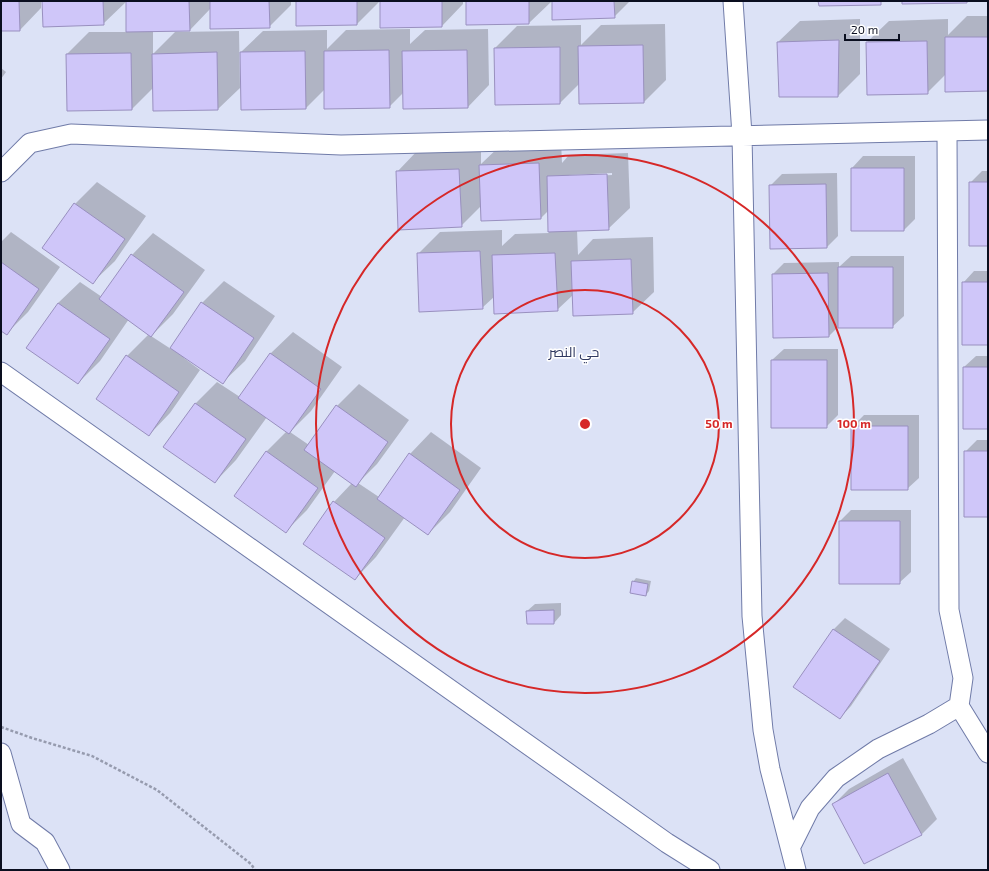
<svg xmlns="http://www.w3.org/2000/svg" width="989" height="871" font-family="'Exo 2',Cairo,sans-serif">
<rect width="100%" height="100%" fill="#dce2f6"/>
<!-- shadow -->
<path fill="#0003" fill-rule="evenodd" d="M1,1h40v7l-21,22h-19z
M43,1h84l-24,23z
M127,1h164v4l-22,22 -58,-19 -21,22h-37v24l22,-22 64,-1 1,57 -22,21 -64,-22 -22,22 -64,1 -1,-56 22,-22h38z
M297,1h82v1l-22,22z
M381,1h82v3l-21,22z
M467,1h84v1l-22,21z
M553,1h77l-16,16z
M967,16h21v74l-42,-16 -19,19 -60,-51 22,-21 59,-2v16z
M860,19v55l-22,22 -60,-54 22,-21z
M665,24l1,56 -22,22 -64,-19 -20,20 -64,1 -1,-56 22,-22 64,-1v20l20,-20z
M410,29v15l15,-14 63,-1 1,56 -21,22 -64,-15 -15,15 -64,-18 -19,19 -64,1 -1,-57 22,-21 64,-1v19l19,-19z
M1,68l5,4 -5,7z
M561,141l1,22 7,-8 59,-2 2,55 -22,21 -31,1 1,25 15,-16 60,-2 1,55 -22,21 -59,-18 -16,15 -62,-14 -13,12 -64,-54 22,-22 62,-2v16l13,-12 34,-1v-23l-8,8 -59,2 -1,-14 -20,20 -64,-54 21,-22 63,-2v16l21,-20zM612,173v2l-43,2v-2z
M863,156h52v63l-11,11h-52v-62z
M982,171h6v74l-18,-62z
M837,173l1,63 -11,11 -57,-61 12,-12z
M97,182l49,34 -31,45 -22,21 -18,-78z
M11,232l49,35 -32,45 -21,21 -6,-4v-87z
M153,233l52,37 -32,44 -22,22 20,13 31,-46 22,-22 51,35 -30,45 -22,21 -38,-25 -1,1 16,12 -30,43 -21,22 -52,-36 30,-43 22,-22 -20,-15 -29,42 -22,22 -20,-80 22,-21 22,15 30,-42z
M851,256h53v60l-12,11 -53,-1 -10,10 -56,-62 11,-11 55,-1v5z
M974,271h14v73l-25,-61z
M293,332l49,35 -31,44 -21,21 19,13 28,-39 22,-22 50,36 -32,44 -19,19 21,14 31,-43 21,-22 50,36 -31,44 -22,22 -23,-17 -29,40 -21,22 -21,-77 18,-19 -17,-12 -28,39 -21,21 -20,-79 21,-21 -20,-14 -31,43 -21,22 -50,-35 31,-44 21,-21 23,15 31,-44z
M784,349h54v66l-12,12 -54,-67z
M976,356h12v72l-24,-61z
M864,415h55v63l-12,11 -55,-62z
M977,440h11v76l-23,-64z
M851,510h60v62l-12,11 -59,-62z
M636,578l15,3 -2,10 -3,4 -13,-13z
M561,603v12l-7,8 -27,-12 8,-7z
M845,618l45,31 -39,57 -11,12 -7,-88z
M903,758l34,61 -15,15 -88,-30 15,-15z"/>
<!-- building -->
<path fill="#cfc6f9" stroke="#9990bf" d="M1,1h18l1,30h-19z
M42,1h61l1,24 -61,2z
M126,1h63l1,30 -64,1z
M210,1h59l1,27 -60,1z
M296,1h61v24l-61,1z
M380,1h62v26l-62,1z
M466,1h63v23l-63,1z
M552,1h62l1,17 -63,2z
M818,1h63v4l-62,1z
M902,1h65v2l-65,1z
M945,37h43v54l-43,1z
M839,40l-1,57h-59l-2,-55z
M927,41l1,53 -61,1 -1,-53z
M643,45l1,58 -65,1 -1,-58z
M560,47v57l-65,1 -1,-57z
M389,50l1,58 -66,1v-58z
M467,50l1,58 -65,1 -1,-58z
M305,51l1,58 -65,1 -1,-58z
M217,52l1,58 -65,1 -1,-57z
M131,53l1,57 -65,1 -1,-57z
M539,163l2,56 -60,2 -2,-56z
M851,168h53v63h-53z
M459,169l3,58 -64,3 -2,-59z
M607,174l2,56 -61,2 -1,-56z
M969,182h19v64h-19z
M826,184l1,64 -57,1 -1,-64z
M74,203l51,36 -32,45 -51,-36z
M480,251l3,58 -64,3 -2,-59z
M555,253l3,58 -64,3 -2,-59z
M131,254l53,38 -33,45 -52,-38z
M631,259l2,55 -60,2 -2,-55z
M1,262l38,27 -32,46 -6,-4z
M838,267h55v61h-55z
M828,273l1,64 -56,1 -1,-64z
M962,282h26v63h-26z
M201,302l53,36 -31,46 -53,-36z
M58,303l52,36 -32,45 -52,-36z
M270,353l51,36 -32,45 -51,-36z
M126,355l53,37 -30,44 -53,-37z
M771,360h56v68h-56z
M963,367h25v62h-25z
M195,403l51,36 -31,44 -52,-36z
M336,405l52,37 -32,45 -52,-37z
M851,426h57v64h-57z
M266,451l52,37 -32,45 -52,-37z
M964,451h24v66h-24z
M409,453l51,37 -32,45 -51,-36z
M333,501l52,37 -30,42 -52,-36z
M839,521h61v63h-61z
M632,581l16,3 -2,12 -16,-3z
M554,610v14h-27l-1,-13z
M833,629l47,32 -40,58 -47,-32z
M888,773l34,62 -58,29 -32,-60z"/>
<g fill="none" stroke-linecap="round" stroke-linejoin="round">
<!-- street casing -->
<g stroke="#707ba8" stroke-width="21">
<path id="street" d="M733,1l9,134 10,481 11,114 7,39 26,101
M947,131l2,479 14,68 -4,28 29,47
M1,172l29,-29 41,-9 270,11 647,-15
M1,372l666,471 43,27
M1,753l20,71 24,18 15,28
M791,846l19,-38 26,-30 42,-29 51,-25 30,-18"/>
</g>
<!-- path -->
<path stroke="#969bae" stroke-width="2.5" stroke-dasharray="3 2" stroke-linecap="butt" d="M1,727l31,11 60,18 65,34 94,74 4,6"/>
<!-- street -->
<use href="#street" stroke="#fff" stroke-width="19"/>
</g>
<!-- distance rings -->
<g fill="none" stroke="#d62828" stroke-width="2">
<circle cx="585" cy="424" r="134"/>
<circle cx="585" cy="424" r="269"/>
</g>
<g text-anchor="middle" stroke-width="3" stroke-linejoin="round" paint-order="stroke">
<!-- neighbourhood labels -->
<g font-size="14" fill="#2f3860" stroke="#fff">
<text x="574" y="357">حي النصر</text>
</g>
</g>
<circle cx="585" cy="424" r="6" fill="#d62828" stroke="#fff" stroke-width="2"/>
<g font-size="12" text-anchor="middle" font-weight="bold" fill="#d62828" stroke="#fff" stroke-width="3" stroke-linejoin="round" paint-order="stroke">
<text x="719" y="428">50 m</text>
<text x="854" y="428">100 m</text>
</g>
<!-- border -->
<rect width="989" height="871" fill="none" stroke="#0a0e1f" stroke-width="4"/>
<!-- scale -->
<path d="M845 34v6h54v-6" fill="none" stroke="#0a0e1f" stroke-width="2"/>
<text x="851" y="34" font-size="12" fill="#0a0e1f" stroke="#ffffff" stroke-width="3" paint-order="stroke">20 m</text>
</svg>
